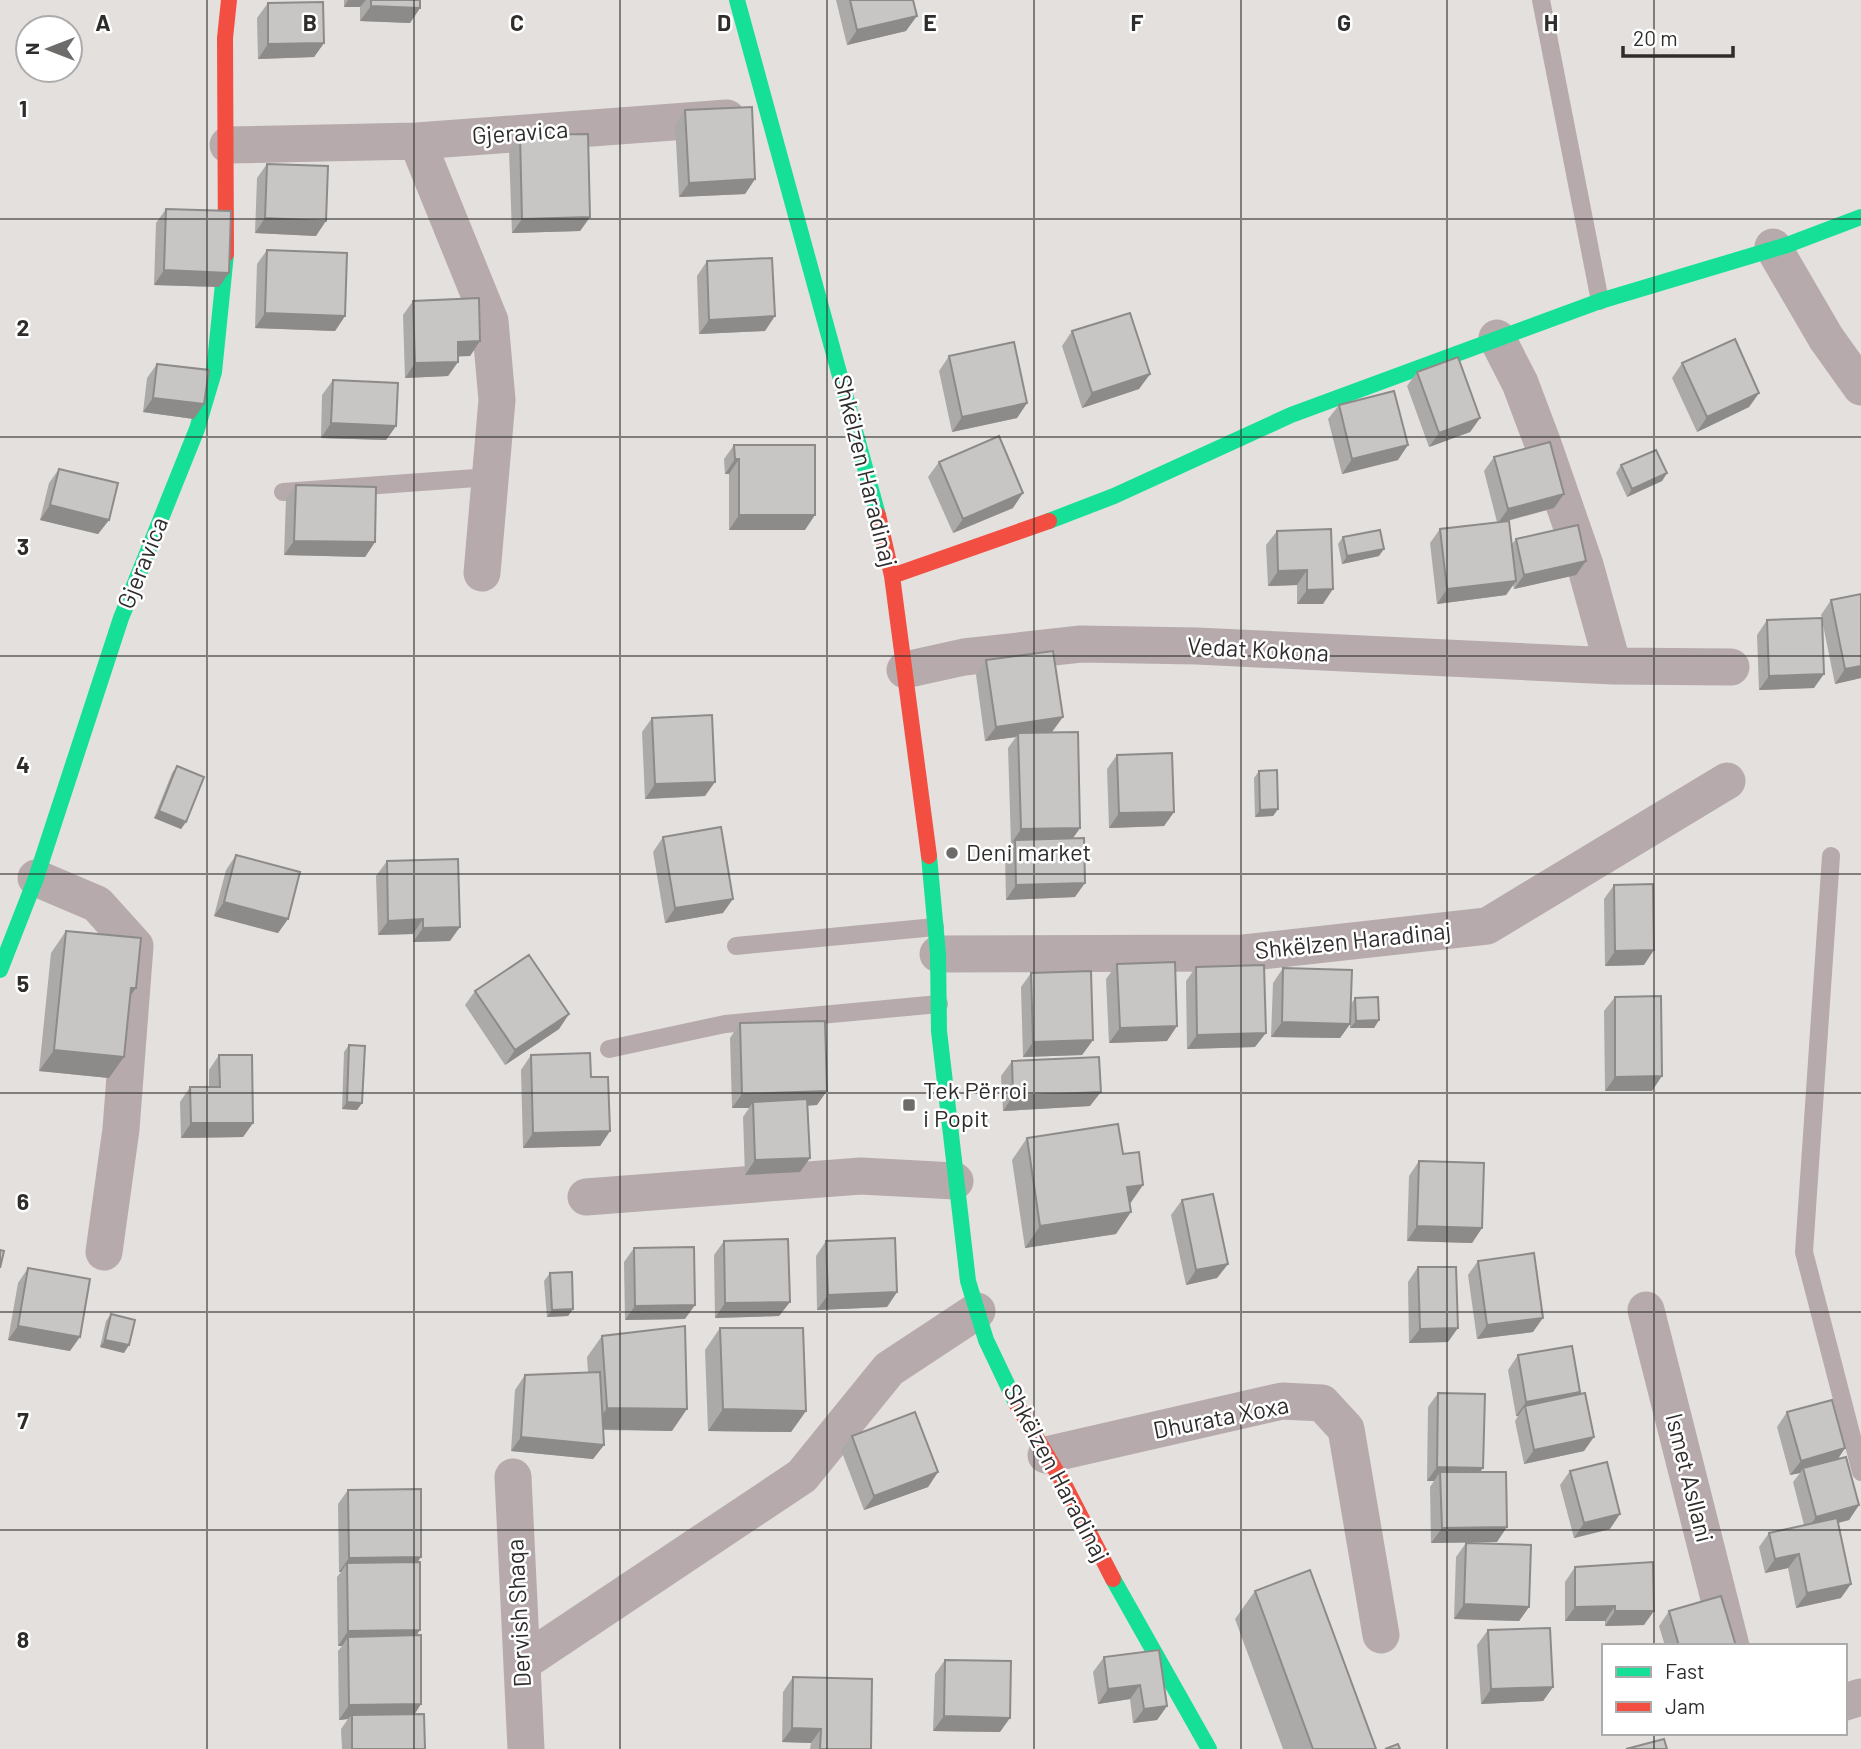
<svg xmlns="http://www.w3.org/2000/svg" width="1861" height="1749" font-family="Barlow,sans-serif">
<rect width="100%" height="100%" fill="#e3e0de"/>
<g fill="none" stroke-linecap="round" stroke-linejoin="round">
<!-- lane -->
<path stroke="#b7aaac" stroke-width="18" d="M1541,0l59,301
M283,492l207,-15
M1831,856l-27,396 57,220
M736,946l199,-19
M609,1049l116,-25 214,-20"/>
<!-- street -->
<path stroke="#b7aaac" stroke-width="37" d="M417,141l73,180 7,79 -15,173
M228,145l189,-4 310,-23
M1773,247l53,91 35,49
M1497,338l23,45 23,61 42,121 28,101
M905,670l59,-13 117,-13 116,2 416,20 118,1
M36,878l61,26 38,42 -14,183 -17,123
M938,954l306,-1 243,-27 240,-145
M586,1197l275,-21 94,5
M1646,1310l85,336
M1046,1455l236,-54 40,2 24,26 35,206
M513,1477l13,272
M522,1663l280,-187 87,-107 88,-58
M1845,1702l16,-5"/>
<!-- fast -->
<path stroke="#16e098" stroke-width="16" d="M737,0l141,515
M1049,521l65,-25 177,-81 309,-114 187,-56 74,-28
M929,856l9,98 1,77 29,250 18,59 30,63
M0,970l36,-92 85,-260 76,-189 17,-57 12,-118
M1113,1579l96,170"/>
<!-- jam -->
<path stroke="#f24e42" stroke-width="16" d="M226,254l-1,-216 4,-38
M878,515l14,61 37,280
M892,576l157,-55
M1016,1403l49,83 48,93"/>
</g>
<!-- wall -->
<path fill="#acaaa9" d="M344,0h76v8l-10,15 -50,-2v-14h-16z
M836,0h77l-7,31 -59,14z
M268,3l56,40 -10,14 -56,2 -1,-41z
M685,110l70,69 -10,15 -66,3 -4,-73z
M520,135l70,82 -10,14 -68,2 -3,-83z
M267,164l49,72 -61,-3 2,-55z
M166,209l53,78 -65,-2 2,-62z
M267,250l78,66 -10,15 -80,-3 2,-64z
M707,261l58,70 -66,3 -2,-58z
M413,301l67,40 -10,15h-12v6l-10,14 -43,2 -2,-63z
M1072,331l78,43 -11,15 -57,19 -20,-62z
M949,356l78,47 -10,15 -65,14 -13,-61z
M1682,363l77,30 -10,14 -52,25 -25,-54z
M157,364l37,55 -51,-7 4,-34z
M1417,372l63,46 -10,14 -41,15 -22,-61z
M333,380l63,46 -10,14 -65,-2 1,-43z
M1339,405l59,55 -56,14 -14,-55z
M734,445l71,85h-76v-56h-4l-1,-15z
M1494,457l60,51 -50,14 8,22 4,-5 70,22 -10,14 -62,14 -1,-4 -7,10 -69,9 -7,-61 10,-14 57,-7 -13,-51z
M939,462l74,46 -60,25 -25,-56z
M1621,465l46,8 -5,8 -35,16 -11,-24z
M59,469l50,51 -11,14 -58,-14 9,-37z
M296,485l79,57 -10,15 -81,-2 2,-56z
M1331,529l-8,75h-26v-19l-29,1 -2,-41 11,-14z
M1343,537l36,19 -37,8 -4,-20z
M1861,594v84l-26,6 -13,-64 -8,68 -55,2 -2,-55 10,-15 55,-2 -1,-3 10,-15z
M986,660l66,72 -8,1 36,95 -7,10 2,59 -69,3 -1,-46 7,-10h-1l-3,-96 8,-11 -31,4 -9,-66z
M652,718l53,78 -60,3 -3,-67z
M1117,755l57,57 -10,14 -55,2 -2,-59z
M177,766l9,56 -5,7 -27,-11 18,-45z
M1259,771l19,38 -5,7 -18,1 -1,-39z
M663,837l60,76 -58,10 -12,-71z
M236,855l52,64 -10,14 -64,-17 12,-46z
M387,861l63,80 -37,1v-8l-35,1 -2,-59z
M1614,885l30,80 -39,1 -1,-67z
M66,931l70,57 -6,9 -21,81 -70,-7 12,-118z
M1117,964l50,77 -58,2 -3,-64z
M1196,967l59,80 -68,2 -1,-68z
M1283,968l68,36 4,-6 24,22 -5,8h-24v-7v3l-10,14 -69,-1 2,-54z
M1031,973l62,67 -11,15 -59,2 -2,-70z
M475,991l94,23 -10,15 -54,36 -40,-60z
M1615,997l37,94h-47l-1,-80z
M740,1023l77,82 -9,1 2,52 -10,14 -55,3 -2,-58 6,-9h-17l-2,-70z
M349,1045l13,58 -5,7 -15,-1 2,-57z
M219,1055l34,68 -10,14 -62,1 -1,-36 10,-15h19v-17z
M531,1055l60,22 19,54 -10,15 -77,2 -2,-78z
M1012,1061l78,45 -87,5 -2,-35z
M1027,1138l96,16 20,31 -13,19 -14,30 -91,14 -13,-88z
M1419,1161l63,67 -10,15 -65,-2 2,-65z
M1182,1200l46,64 -11,14 -31,7 -15,-70z
M724,1241l66,61 -11,14 -64,2 -1,-63z
M826,1241l71,51 -10,15 -70,3 -1,-54z
M634,1248l51,71 -60,1 -1,-58z
M1478,1261l55,71 -56,7 -9,-64z
M1418,1267l30,75 -39,1 -1,-61z
M28,1268l42,83 -62,-11 10,-57z
M550,1273l23,36 -5,7 -21,1 -3,-36z
M111,1314l13,39 -24,-6 6,-26z
M720,1328l86,83 -15,21 -83,-1 -3,-81z
M602,1336l70,95 -69,-1 1,15 -11,14 -82,-8 4,-61 10,-15 63,-3 -1,-15z
M1518,1355l62,37 -1,3 5,56 -60,13 -9,-43 3,-5h-2l-8,-46z
M1438,1393l43,79 16,70 -66,1 -1,-56 4,-6h-7l1,-74z
M1787,1412l58,36 -7,11 21,46 -10,15 -11,3 3,75 -45,10 -8,-40 -23,5 -6,-26 10,-14 35,-8 -11,-43 7,-9 -10,2 -13,-48z
M852,1436l86,36 -10,15 -64,23 -23,-60z
M1570,1471l40,58 -36,9 -14,-53z
M348,1490l70,72 -1,73 4,69 -6,10 10,35h-83l-1,-20 7,-10 -9,1 -1,-69 4,-5h-4l-1,-69 4,-5h-2l-1,-68z
M1466,1543l63,64 -10,14 -65,-2 2,-62z
M1575,1567l69,58 -39,1v-5h-40v-39z
M1255,1591l121,158h-93l-48,-130z
M1669,1611l67,35h-71l-6,-20z
M1488,1630l65,57 -10,14 -62,3 -4,-59z
M1104,1657l63,49 -10,14 -24,3 -3,-24 -32,5 -5,-32z
M945,1660l55,72 -67,-1 2,-57z
M793,1677l78,72h-61l1,-6 -29,-1 1,-50z"/>
<!-- shaded-wall -->
<path fill="#8c8b8a" d="M348,0h18l-6,7h-16z
M371,6l49,2 -10,15 -50,-2z
M917,16l-11,15 -59,14 10,-15z
M324,43l-10,14 -56,2 10,-15z
M755,179l-10,15 -66,3 10,-14z
M590,217l-10,14 -68,2 10,-14z
M265,218l61,3 -10,15 -61,-3z
M164,270l65,3 -10,14 -65,-2z
M265,313l80,3 -10,15 -80,-3z
M775,316l-10,15 -66,3 10,-14z
M480,341l-10,15 -23,1 11,-15z
M458,362l-10,14 -43,2 10,-15z
M1150,374l-11,15 -57,19 10,-15z
M1759,393l-10,14 -52,25 10,-15z
M153,398l51,6 -10,15 -51,-7z
M1027,403l-10,15 -65,14 10,-15z
M1480,418l-10,14 -41,15 10,-14z
M331,423l65,3 -10,14 -65,-2z
M1408,445l-10,15 -56,14 10,-15z
M735,459h4l-10,15h-4z
M1667,473l-5,8 -35,16 5,-8z
M1023,493l-10,15 -60,25 10,-14z
M1564,494l-10,14 -56,15 10,-14z
M50,505l59,15 -11,14 -58,-14z
M739,515h76l-10,15h-76z
M294,541l81,1 -10,15 -81,-2z
M1384,549l-5,7 -37,8 5,-8z
M1586,561l-10,14 -62,14 10,-14z
M1307,570l-10,15 -29,1 10,-15z
M1516,581l-10,14 -69,9 10,-15z
M1333,589l-10,15h-26l10,-14z
M1861,666v12l-26,6 10,-15z
M1824,674l-10,14 -55,2 10,-14z
M1063,717l-11,15 -34,4v-3l-2,4 -31,4 11,-14z
M715,782l-10,14 -60,3 10,-15z
M1278,809l-5,7 -18,1 5,-7z
M159,811l27,11 -5,7 -27,-11z
M1174,812l-10,14 -55,2 10,-15z
M1080,828l-10,14 -55,-2 -4,4 10,-15z
M1085,883l-10,14 -69,3 10,-15z
M733,899l-10,14 -58,10 10,-15z
M224,902l64,17 -10,14 -64,-17z
M423,919l-10,15 -35,1 10,-14z
M460,927l-10,14 -37,1 10,-14z
M1654,950l-10,15 -39,1 10,-15z
M131,988h5l-15,21z
M569,1014l-10,15 -54,36 10,-15z
M1379,1020l-5,8h-24l6,-7z
M1282,1022l68,2 -10,14 -69,-1z
M1177,1026l-10,15 -58,2 11,-15z
M1266,1033l-11,14 -68,2 10,-14z
M1093,1040l-11,15 -59,2 10,-15z
M54,1050l70,7 -15,21 -70,-7z
M1662,1076l-10,15h-47l10,-14z
M827,1091l-10,14 -64,2v-5l-4,6h-17l10,-14z
M1101,1092l-11,14 -87,5 10,-15z
M347,1102l15,1 -5,7 -15,-1z
M191,1123h62l-10,14 -62,1z
M610,1131l-10,15 -77,2 10,-15z
M810,1158l-10,14 -55,3 10,-15z
M1143,1185l-15,21 -1,-19z
M1131,1212l-15,22 -91,14 15,-22z
M1417,1226l65,2 -10,15 -65,-2z
M1228,1264l-11,14 -31,7 10,-15z
M897,1292l-10,15 -70,3 11,-15z
M790,1302l-11,14 -64,2 10,-15z
M695,1305l-10,14 -60,1 10,-14z
M573,1309l-5,7 -21,1 5,-7z
M1543,1318l-10,14 -56,7 10,-14z
M18,1326l62,11 -10,14 -62,-11z
M1458,1328l-10,14 -39,1 11,-14z
M105,1340l24,5 -5,8 -24,-6z
M1580,1392l-10,15 -45,-1 -7,10h-2l10,-14z
M607,1408l80,1 -15,22 -80,-2z
M723,1409l83,2 -15,21 -83,-1z
M521,1437l83,8 -11,14 -82,-8z
M1594,1437l-10,14 -60,13 10,-14z
M1845,1448l-10,15 -32,5 -3,5 -10,2 11,-14z
M1437,1467l46,1 -10,14 -33,-10 -6,9h-7z
M938,1472l-10,15 -64,23 10,-14z
M1859,1505l-10,15 -43,11 10,-14z
M1620,1514l-10,15 -36,9 10,-15z
M1507,1527l-10,15 -66,1 11,-15z
M1799,1554l-11,14 -23,5 10,-14z
M421,1557l-10,15 -64,-9 -6,9h-2l10,-14z
M1851,1584l-10,14 -45,10 11,-15z
M1464,1604l65,3 -10,14 -65,-2z
M1615,1606l-10,15h-40l10,-14z
M1615,1611h39l-10,14 -39,1z
M420,1630l-10,15 -62,-8 -6,9h-4l10,-15z
M1140,1685l-10,14 -32,5 10,-15z
M1553,1687l-10,14 -62,3 10,-15z
M421,1704l-10,15 -59,-4 -4,4 -9,1 10,-15z
M1167,1706l-10,14 -24,3 11,-14z
M944,1716l66,2 -10,14 -67,-1z
M792,1728l29,1 -10,14 -29,-1z"/>
<!-- building -->
<path fill="#c8c6c5" stroke="#8c8b8a" stroke-width="2" d="M371,0h49v8l-49,-2z
M850,0h63l4,16 -60,14z
M323,2l1,41 -56,1v-41z
M752,107l3,72 -66,4 -4,-73z
M588,134l2,83 -68,2 -2,-84z
M267,164l61,2 -2,55 -61,-3z
M166,209l65,2 -2,62 -65,-3z
M267,250l80,3 -2,63 -80,-3z
M772,258l3,58 -66,4 -2,-59z
M479,298l1,43 -22,1v20l-43,1 -2,-62z
M1130,313l20,61 -58,19 -20,-62z
M1735,339l24,54 -52,24 -25,-54z
M1014,342l13,61 -65,14 -13,-61z
M1458,357l22,61 -41,15 -22,-61z
M157,364l52,6 -5,34 -51,-6z
M333,380l65,3 -2,43 -65,-3z
M1394,391l14,54 -56,14 -13,-54z
M999,436l24,57 -60,26 -24,-57z
M1550,442l14,52 -56,15 -14,-52z
M734,445h81v70h-76v-56h-4z
M1656,450l11,23 -35,16 -11,-24z
M59,469l59,14 -9,37 -59,-15z
M296,485l80,2 -1,55 -81,-1z
M1509,521l7,60 -69,8 -7,-60z
M1578,525l8,36 -62,14 -8,-36z
M1331,529l2,60 -26,1v-20l-29,1 -1,-40z
M1380,530l4,19 -37,7 -4,-19z
M1861,594v72l-16,3 -14,-69z
M1822,618l2,56 -55,2 -2,-56z
M1053,651l10,66 -67,10 -10,-67z
M712,715l3,67 -60,2 -3,-66z
M1078,732l2,96 -59,1 -3,-96z
M1172,753l2,59 -55,1 -2,-58z
M177,766l27,11 -18,45 -27,-11z
M1277,770l1,39 -18,1 -1,-39z
M721,827l12,72 -58,9 -12,-71z
M1084,838l1,45 -69,2 -1,-45z
M236,855l64,17 -12,47 -64,-17z
M458,859l2,68 -37,1v-9l-35,2 -1,-60z
M1653,884l1,66 -39,1 -1,-66z
M66,931l75,7 -5,50h-5l-7,69 -70,-7z
M529,955l40,59 -54,36 -40,-59z
M1175,962l2,64 -57,2 -3,-64z
M1264,965l2,68 -69,2 -1,-68z
M1283,968l69,2 -2,54 -68,-2z
M1091,971l2,69 -60,2 -2,-69z
M1661,996l1,80 -47,1v-80z
M1378,997l1,23 -23,1 -1,-23z
M825,1021l2,70 -85,3 -2,-71z
M349,1045l16,1 -3,57 -15,-1z
M590,1053l1,24h17l2,54 -77,2 -2,-78z
M219,1055h33l1,68h-62l-1,-36h30z
M1099,1057l2,35 -88,4 -1,-35z
M807,1099l3,59 -55,2 -2,-58z
M1118,1124l5,30 16,-2 4,33 -16,2 4,25 -91,14 -13,-88z
M1419,1161l65,2 -2,65 -65,-2z
M1213,1194l15,70 -32,6 -14,-70z
M895,1238l2,54 -69,3 -2,-54z
M788,1239l2,63 -65,1 -1,-62z
M694,1247l1,58 -60,1 -1,-58z
M0,1250l4,1 -4,17z
M1534,1253l9,65 -56,7 -9,-64z
M1418,1267h38l2,61 -38,1z
M28,1268l62,11 -10,58 -62,-11z
M572,1272l1,37 -21,1 -2,-37z
M111,1314l24,6 -6,25 -24,-5z
M685,1326l2,83 -80,-1 -5,-72z
M720,1328h83l3,83 -83,-2z
M1572,1346l8,46 -54,10 -8,-47z
M600,1372l4,73 -83,-8 4,-62z
M1438,1393l47,1 -2,74 -46,-1z
M1585,1393l9,44 -60,13 -9,-44z
M1832,1400l13,48 -44,13 -14,-49z
M915,1412l23,60 -64,24 -22,-60z
M1846,1457l13,48 -43,12 -13,-49z
M1607,1462l13,52 -36,9 -14,-52z
M1440,1472h66l1,55 -65,1z
M421,1489v68l-72,1 -1,-68z
M1837,1518l14,66 -44,9 -8,-39 -24,5 -6,-26z
M1466,1543l65,2 -2,62 -65,-3z
M420,1562v68l-72,1 -1,-68z
M1653,1562l1,49h-39v-5l-40,1v-40z
M1310,1570l66,179h-63l-58,-158z
M1721,1596l15,50h-57l-10,-35z
M1550,1628l3,59 -62,2 -3,-59z
M421,1635v69l-72,1 -1,-68z
M1159,1650l8,56 -23,3 -4,-24 -32,4 -4,-32z
M945,1660l66,1 -1,57 -66,-2z
M793,1677l79,2 -1,70h-51l1,-20 -29,-1z
M424,1714l1,35h-73v-34z
M1664,1739l3,10h-41z
M1398,1744l2,5h-15z"/>
<!-- grid -->
<path fill="none" stroke="#2f2d2c" stroke-width="2" stroke-opacity="0.55" d="M207,0v1749M414,0v1749M620,0v1749M827,0v1749M1034,0v1749M1241,0v1749M1447,0v1749M1654,0v1646M0,219h1861M0,437h1861M0,656h1861M0,874h1861M0,1093h1861M0,1312h1861M0,1530h1861M1654,1733v16"/>
<!-- markers -->
<g fill="#6e6c6a" stroke="#fff" stroke-width="2.5">
<circle cx="952" cy="853" r="7"/>
<rect x="902" y="1098" width="14" height="14" rx="3.5"/>
</g>
<g text-anchor="middle" stroke-width="5" stroke-linejoin="round" paint-order="stroke">
<!-- street labels -->
<g font-size="24" fill="#2f2d2c" stroke="#fff">
<text transform="translate(520 133) rotate(-4)" y="8">Gjeravica</text>
<text transform="translate(865 471) rotate(76)" y="8">Shkëlzen Haradinaj</text>
<text transform="translate(143 563) rotate(-68)" y="8">Gjeravica</text>
<text transform="translate(1258 650) rotate(3)" y="8">Vedat Kokona</text>
<text transform="translate(1353 941) rotate(-6)" y="8">Shkëlzen Haradinaj</text>
<text transform="translate(1221 1418) rotate(-11)" y="8">Dhurata Xoxa</text>
<text transform="translate(1056 1473) rotate(62)" y="8">Shkëlzen Haradinaj</text>
<text transform="translate(1689 1478) rotate(76)" y="8">Ismet Asllani</text>
<text transform="translate(519 1613) rotate(-93)" y="8">Dervish Shaqa</text>
</g>
<!-- poi labels -->
<g font-size="24" fill="#2f2d2c" stroke="#fff" text-anchor="start">
<text x="966" y="861">Deni market</text>
<text x="923" y="1099">Tek Përroi<tspan x="923" dy="28">i Popit</tspan></text>
</g>
</g>
<g font-size="23" text-anchor="middle" font-weight="bold" fill="#2f2d2c" stroke="#fff" stroke-width="5" stroke-linejoin="round" paint-order="stroke">
<text x="103" y="31">A</text>
<text x="310" y="31">B</text>
<text x="517" y="31">C</text>
<text x="724" y="31">D</text>
<text x="930" y="31">E</text>
<text x="1137" y="31">F</text>
<text x="1344" y="31">G</text>
<text x="1551" y="31">H</text>
<text x="23" y="117">1</text>
<text x="23" y="336">2</text>
<text x="23" y="555">3</text>
<text x="23" y="773">4</text>
<text x="23" y="992">5</text>
<text x="23" y="1210">6</text>
<text x="23" y="1429">7</text>
<text x="23" y="1648">8</text>
</g>
<!-- legend -->
<rect x="1602" y="1644" width="245" height="91" fill="#ffffff" stroke="#acabab" stroke-width="2"/>
<rect x="1616" y="1667" width="35" height="10" fill="#16e098" stroke="#acabab" stroke-width="2"/>
<text x="1665" y="1679" font-size="21" fill="#2f2d2c">Fast</text>
<rect x="1616" y="1702" width="35" height="10" fill="#f24e42" stroke="#acabab" stroke-width="2"/>
<text x="1665" y="1714" font-size="21" fill="#2f2d2c">Jam</text>
<!-- north arrow -->
<g transform="translate(49 49) rotate(270)"><circle r="33" fill="#ffffff" stroke="#acabab" stroke-width="2"/>
<path d="M0-5L12 26L0 18L-12 26Z" fill="#6e6c6a"/>
<text y="-10" font-size="19" font-weight="bold" text-anchor="middle" fill="#2f2d2c">N</text>
</g>
<!-- scale -->
<path d="M1623 46v10h110v-10" fill="none" stroke="#2f2d2c" stroke-width="3.5"/>
<text x="1633" y="46" font-size="21" fill="#2f2d2c" stroke="#ffffff" stroke-width="5" paint-order="stroke">20 m</text>
</svg>
